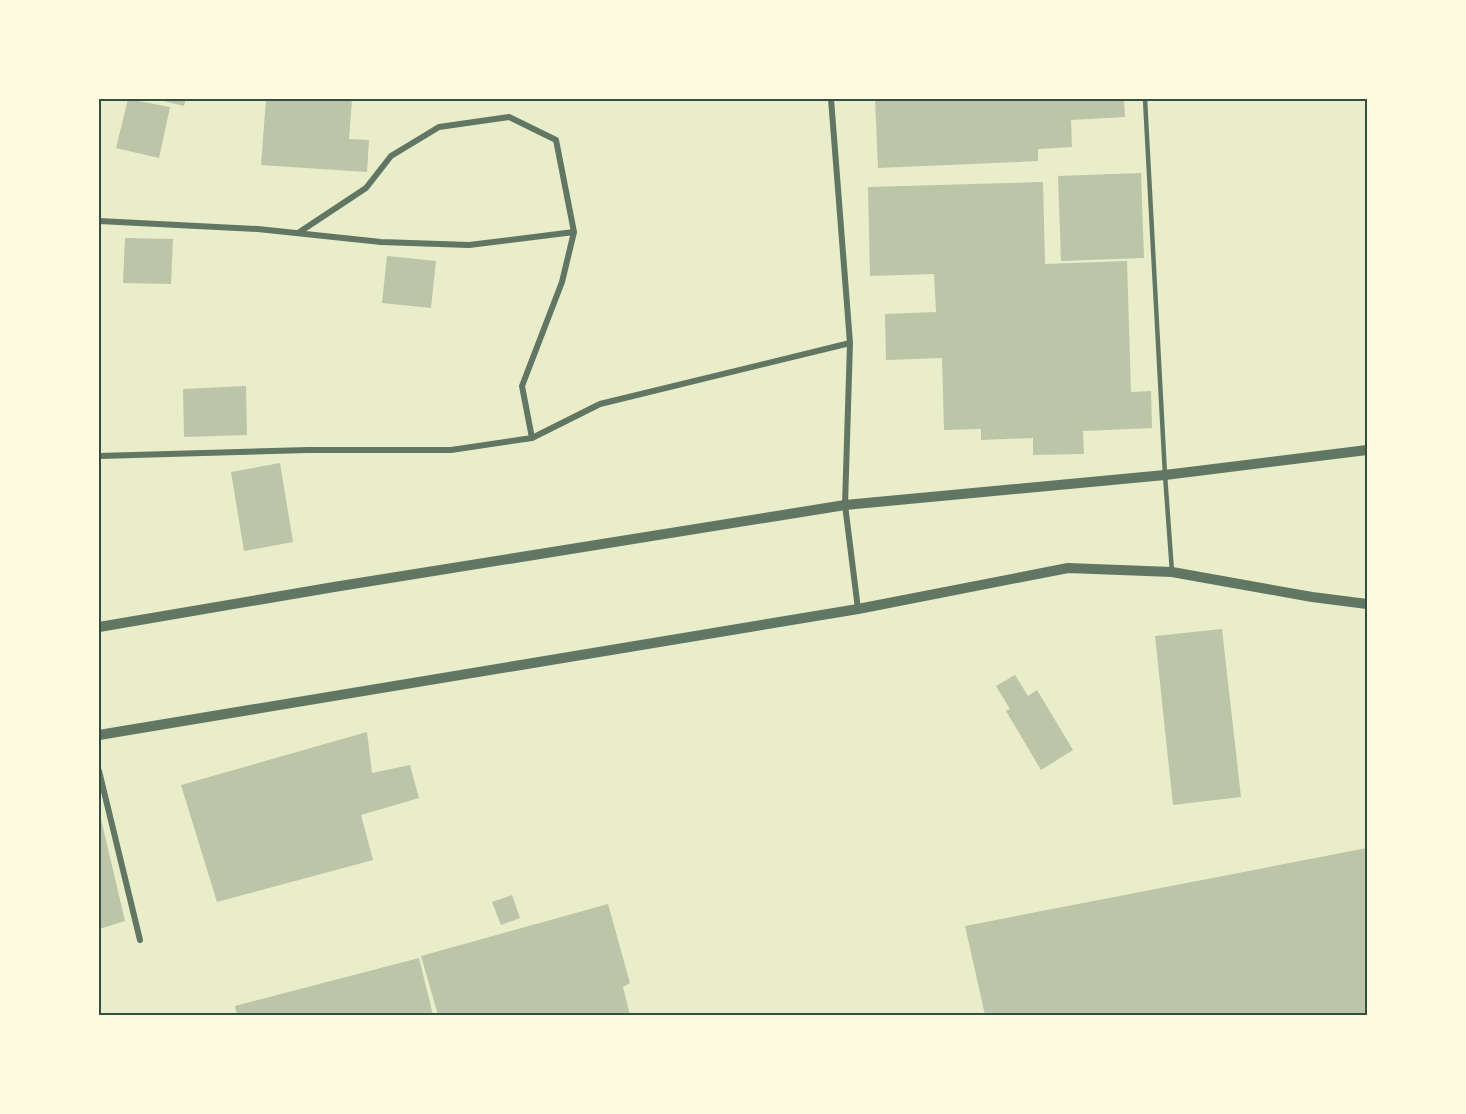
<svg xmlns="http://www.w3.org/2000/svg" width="1466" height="1114" font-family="'Fira Sans',sans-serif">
<rect width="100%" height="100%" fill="#e9edc9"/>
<!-- building -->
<path fill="#bcc5a7" d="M128,99l42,8 -11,51 -43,-10z
M155,99h31l-2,7z
M266,99h86l-3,40 20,1 -2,32 -106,-7z
M875,99h249l1,18 -54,3 1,27 -34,2v12l-160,7z
M1141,173l3,85 -83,3 -3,-85z
M1043,182l2,82 82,-3 4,131 20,-1 1,37 -69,3 1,23 -51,1v-17l-52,2v-11l-37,1 -2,-72 -56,2 -1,-46 51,-2 -2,-38 -64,2 -2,-89z
M125,238l48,1 -2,45 -48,-1z
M387,256l49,5 -5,47 -49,-5z
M246,386l1,49 -63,2 -1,-48z
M280,463l13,79 -49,9 -13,-79z
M1222,629l19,168 -68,8 -18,-169z
M1015,675l13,21 9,-6 36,60 -32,20 -35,-59 4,-2 -14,-23z
M367,732l5,41 38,-8 9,33 -58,17 12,45 -156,42 -36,-117z
M100,815l25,106 -26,8v-113z
M1367,848v167h-382l-20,-89z
M512,895l8,23 -19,7 -9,-23z
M608,904l22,79 -7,4 7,28h-192l-17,-59z
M419,958l14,57h-196l-2,-9z"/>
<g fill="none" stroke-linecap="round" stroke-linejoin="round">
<!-- service -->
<path stroke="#617663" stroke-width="4.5" d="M1145,99l20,376 7,97"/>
<!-- minor -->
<path stroke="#617663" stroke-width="6" d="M831,99l19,244 -5,162 13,104
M99,221l159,8 123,13 88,3 105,-13 -12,50 -40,104 10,52
M298,233l68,-45 25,-32 48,-29 70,-10 47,23 18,92
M99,456l209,-6h143l81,-12 68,-34 250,-61
M99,771l41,169"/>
<!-- tertiary -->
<path stroke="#617663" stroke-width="10" d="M99,627l235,-40 511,-82 320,-30 202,-25
M99,735l759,-126 210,-41 104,4 140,25 55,7"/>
</g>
<!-- border -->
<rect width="1466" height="1114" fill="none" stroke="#fefae0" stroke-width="201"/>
<rect x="100" y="100" width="1266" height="914" fill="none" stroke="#344e41" stroke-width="2"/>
</svg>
